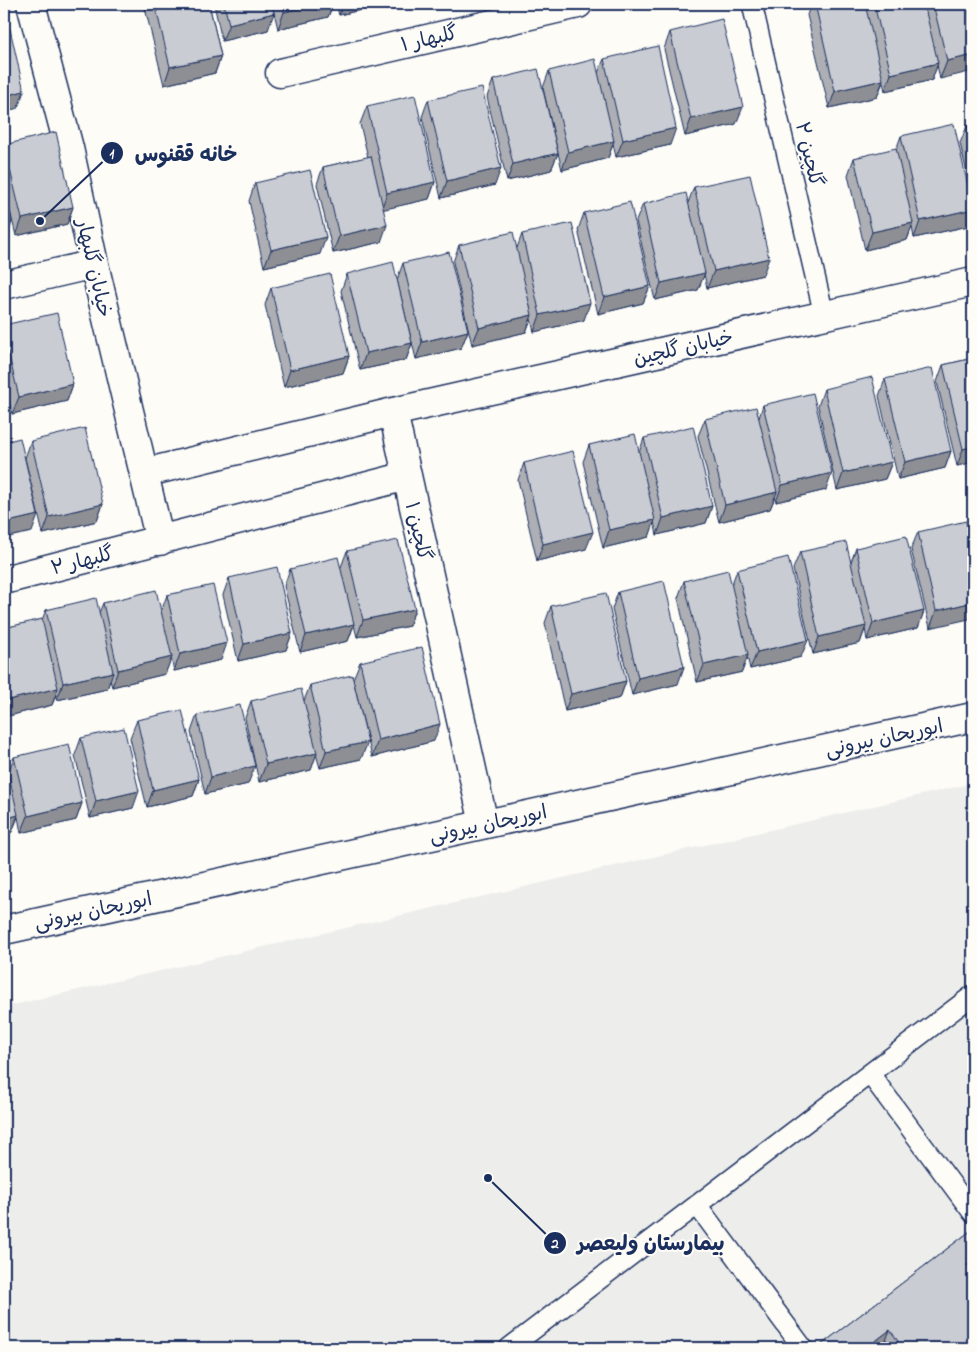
<svg xmlns="http://www.w3.org/2000/svg" width="977" height="1352" font-family="'Indie Flower','Playpen Sans Arabic',sans-serif">
<rect width="100%" height="100%" fill="#fdfcf7"/>
<filter id="ink" filterUnits="userSpaceOnUse"><feTurbulence type="fractalNoise" baseFrequency=".02" numOctaves="2"/><feDisplacementMap in="SourceGraphic" scale="10" xChannelSelector="R" yChannelSelector="G"/><feConvolveMatrix kernelMatrix="1 2 1 2 8 2 1 2 1" color-interpolation-filters="sRGB"/></filter>
<g filter="url(#ink)">
<!-- built -->
<path fill="#edeeec" d="M973,783v565h-969v-341z"/>
<g fill="none" stroke-linecap="round" stroke-linejoin="round">
<!-- service casing -->
<g stroke="#1b2f5e" stroke-width="22">
<path id="service" d="M752,4l72,311
M870,1074l103,139
M697,1205l106,143
M509,1348l464,-353"/>
</g>
<!-- minor casing -->
<g stroke="#1b2f5e" stroke-width="31">
<path id="minor" d="M31,4l38,144 25,116 66,277
M280,73l298,-69
M4,285l90,-21
M393,412l91,412
M144,473l249,-61 580,-130
M4,580l403,-104"/>
</g>
<!-- tertiary casing -->
<g stroke="#1b2f5e" stroke-width="31">
<path id="tertiary" d="M4,930l969,-213"/>
</g>
<!-- service -->
<use href="#service" stroke="#fdfcf7" stroke-width="19"/>
<!-- minor -->
<use href="#minor" stroke="#fdfcf7" stroke-width="28"/>
<!-- tertiary -->
<use href="#tertiary" stroke="#fdfcf7" stroke-width="28"/>
</g>
<!-- wall -->
<path fill="#adafb5" stroke="#1b2f5e" d="M144,4h65l12,52 -6,17 -51,12z
M214,4h58l-4,26 -46,11z
M272,4h61l-5,13 -50,12z
M336,4h50l-47,11z
M811,4h162l-33,75 -3,-14 -5,15 -47,11 -2,-9 -6,15 -48,11 -22,-93z
M670,32l66,92 -51,12 -21,-87z
M604,59l66,86 -54,12 -3,-13 -5,14 -46,12 -19,-82 6,-17 49,2z
M493,80l65,73 -7,17 -44,11 -20,-84z
M428,100l67,85 -54,13 -19,-81z
M367,106l68,76 -6,17 -46,10 -2,33 -48,11 -16,-69 6,-17 45,-10 -8,-33z
M973,125v74l-13,-56 7,-17z
M901,136l72,70v4l-5,16 -54,12 -2,-11 -5,13 -42,10 -17,-75 6,-17 42,-8z
M4,145l69,62 -6,17 -51,12 -12,-51z
M255,183l65,71 -56,13 -15,-66z
M694,187l69,88 -56,13 -3,-14 -6,16 -43,10 -19,-79 7,-17 45,-1z
M584,213l66,73 -7,17 -45,11 -20,-84z
M522,234l62,86 -50,12 -3,-13 -5,13 -54,13 -19,-83 6,-17 58,3z
M403,263l65,68 -7,17 -45,11 -19,-79z
M347,274l65,69 -6,17 -46,10 -19,-79z
M271,288l78,68 -6,17 -59,14 -19,-82z
M4,325l69,59 -6,17 -55,13 -8,-36z
M973,358v104l-16,4 -20,-84 6,-17z
M885,379l66,72 -6,17 -47,11 -19,-83z
M824,389l68,73 -7,17 -48,11 -19,-84z
M763,405l63,85 -50,12 -1,-5 -5,12 -51,13 -21,-86 7,-17 54,-1z
M644,438l68,68 -6,17 -49,12 -3,-13 -5,15 -46,11 -20,-86 6,-17 50,8z
M31,441l72,63 -6,17 -54,13 -18,-76z
M524,463l62,86 -49,12 -19,-81z
M973,521v28l-4,-17z
M918,532l55,21 -43,75 -19,-79z
M856,548l68,63 -6,17 -51,12 -2,-11 -5,14 -47,11 -20,-85 7,-17 51,10z
M347,551l68,58 -6,17 -52,11 -3,-12 -6,16 -48,11 -16,-66 6,-17 51,-2z
M737,570l64,87 -51,12 -3,-13 -5,16 -45,10 -19,-84 6,-17 47,5z
M229,578l63,55 -6,17 -48,11 -15,-66z
M618,592l60,92 -46,11 -20,-86z
M167,595l54,65 -47,11 -3,-13 -6,16 -53,13 -2,-7 -3,9 -50,11 -1,-5 -4,10 -48,12v-89l38,-8 4,-10 53,3 4,-10 58,9z
M551,606l75,75 -6,17 -55,13 -20,-88z
M360,662l74,79 -62,16 -19,-78z
M310,685l51,74 -41,9 -4,-14 -5,16 -52,12 -14,-64 6,-17h53z
M197,715l51,69 -43,10 -14,-62z
M137,720l62,59 -6,17 -46,11 -17,-69z
M81,738l52,70 -43,10 -15,-63z
M4,754l4,19 6,-16 68,46 -6,17 -55,13 -3,-16 -6,15 -8,2z
M973,1229v119h-156z"/>
<!-- shaded-wall -->
<path fill="#8d8f94" stroke="#1b2f5e" d="M318,4h15l-5,13 -50,12 6,-17z
M343,4h43l-47,11z
M274,13l-6,17 -46,11 7,-17z
M973,55v16l-33,8 7,-18z
M221,56l-6,17 -51,12 6,-18z
M938,63l-6,17 -47,11 6,-17z
M883,80l-6,17 -48,11 6,-17z
M24,91l-6,17 -14,4v-16z
M743,107l-7,17 -51,12 6,-17z
M676,128l-6,17 -54,12 7,-17z
M614,141l-6,17 -46,12 6,-18z
M558,153l-7,17 -44,11 6,-17z
M501,168l-6,17 -54,13 6,-17z
M435,182l-6,17 -48,11 6,-17z
M73,207l-6,17 -51,12 6,-17z
M973,209l-5,17 -54,12 6,-17z
M12,222l-6,17h-2v-15z
M913,223l-6,17 -42,10 7,-18z
M387,225l-6,17 -48,11 6,-17z
M326,237l-6,17 -56,13 7,-17z
M769,258l-6,17 -56,13 7,-17z
M705,273l-7,17 -43,10 6,-17z
M650,286l-7,17 -45,11 6,-17z
M590,303l-6,17 -50,12 6,-17z
M532,315l-6,17 -54,13 7,-17z
M468,331l-7,17 -45,11 6,-17z
M412,343l-6,17 -46,10 6,-17z
M349,356l-6,17 -59,14 6,-17z
M73,384l-6,17 -55,13 7,-17z
M973,446v16l-16,4 6,-17z
M951,451l-6,17 -47,11 7,-17z
M892,462l-7,17 -48,11 6,-17z
M832,473l-6,17 -50,12 6,-17z
M777,492l-7,17 -51,13 6,-17z
M103,504l-6,17 -54,13 6,-17z
M712,506l-6,17 -49,12 6,-17z
M38,515l-6,17 -28,6v-15z
M655,520l-6,17 -46,11 6,-18z
M593,532l-7,17 -49,12 6,-17z
M973,602v16l-43,10 6,-17z
M415,609l-6,17 -52,11 6,-17z
M924,611l-6,17 -51,12 6,-17z
M354,624l-6,17 -48,11 6,-17z
M866,626l-6,17 -47,11 6,-17z
M292,633l-6,17 -48,11 6,-17z
M808,640l-7,17 -51,12 7,-17z
M227,643l-6,17 -47,11 6,-17z
M748,655l-6,17 -45,10 7,-17z
M172,657l-7,17 -53,13 6,-17z
M684,667l-6,17 -46,11 6,-17z
M113,672l-6,17 -50,11 6,-17z
M626,681l-6,17 -55,13 6,-17z
M58,688l-6,17 -48,12v-16z
M440,724l-6,17 -62,16 6,-17z
M368,742l-7,17 -41,9 6,-17z
M317,753l-6,17 -52,12 7,-18z
M255,766l-7,18 -43,10 6,-17z
M199,779l-6,17 -46,11 6,-17z
M139,791l-6,17 -43,10 6,-17z
M82,803l-6,17 -55,13 7,-17z
M18,815l-6,17 -8,2v-15z
M973,1260v27l-6,-22z
M890,1330l-7,18h-17z"/>
<!-- building -->
<path fill="#c9ccd3" stroke="#1b2f5e" d="M155,4h54l12,52 -51,11z
M224,4h48l2,9 -45,11z
M283,4h35l-34,8z
M815,4h50l18,76 -48,11z
M874,4h50l14,59 -47,11z
M933,4h40v51l-26,6z
M722,19l21,88 -52,12 -21,-87z
M10,29l14,62 -20,5v-66z
M658,46l18,82 -53,12 -19,-81z
M595,59l19,82 -46,11 -19,-81z
M538,69l20,84 -45,11 -20,-84z
M482,88l19,80 -54,13 -19,-81z
M415,95l20,87 -48,11 -20,-87z
M954,124l19,85 -53,12 -19,-85z
M973,125v30l-6,-29z
M56,132l17,75 -51,12 -18,-74z
M896,148l17,75 -41,9 -18,-74z
M371,156l16,69 -48,11 -16,-69z
M310,170l16,67 -55,13 -16,-67z
M750,175l19,83 -55,13 -20,-84z
M4,187l8,35 -8,2z
M686,193l19,80 -44,10 -18,-79z
M630,202l20,84 -46,11 -20,-84z
M572,223l18,80 -50,12 -18,-81z
M513,232l19,83 -53,13 -20,-83z
M449,252l19,79 -46,11 -19,-79z
M393,262l19,81 -46,10 -19,-79z
M330,274l19,82 -59,14 -19,-82z
M57,313l16,71 -54,13 -15,-62v-10z
M973,358v88l-10,3 -20,-84z
M932,368l19,83 -46,11 -20,-83z
M872,377l20,85 -49,11 -19,-84z
M813,393l19,80 -50,12 -19,-80z
M756,407l21,85 -52,13 -20,-86z
M693,426l19,80 -49,12 -19,-80z
M85,428l18,76 -54,13 -18,-76z
M635,434l20,86 -46,10 -20,-85z
M20,438l18,77 -34,8v-81z
M573,451l20,81 -50,12 -19,-81z
M966,521l7,32v49l-37,9 -18,-79z
M906,536l18,75 -51,12 -17,-75z
M398,540l17,69 -52,11 -16,-69z
M846,542l20,84 -47,11 -19,-85z
M338,557l16,67 -48,11 -16,-66z
M788,557l20,83 -51,12 -20,-82z
M277,567l15,66 -48,11 -15,-66z
M728,570l20,85 -44,10 -20,-84z
M664,581l20,86 -46,11 -20,-86z
M213,585l14,58 -47,11 -13,-59z
M156,590l16,67 -54,13 -15,-67z
M606,593l20,88 -55,13 -20,-88z
M96,598l17,74 -50,11 -17,-73z
M42,619l16,69 -54,13v-73z
M422,647l18,77 -62,16 -18,-78z
M352,675l16,67 -42,9 -16,-66z
M301,689l16,64 -51,11 -15,-63z
M240,705l15,61 -44,11 -14,-62z
M182,710l17,69 -46,11 -16,-70z
M124,728l15,63 -43,10 -15,-63z
M69,744l13,59 -54,13 -14,-59z
M4,754l14,61 -14,4z
M973,1229v31l-6,5 6,7v76h-70l-13,-18 -24,18h-49z"/>
</g>
<g text-anchor="middle" stroke-width="4" stroke-linejoin="round" paint-order="stroke">
<!-- street labels -->
<g font-size="20" fill="#1b2f5e" stroke="#fdfcf7">
<text transform="translate(429 38) rotate(-13)" y="7">گلبهار ۱</text>
<text transform="translate(810 154) rotate(77)" y="7">گلچین ۲</text>
<text transform="translate(95 268) rotate(77)" y="7">خیابان گلبهار</text>
<text transform="translate(683 347) rotate(-13)" y="7">خیابان گلچین</text>
<text transform="translate(419 531) rotate(77)" y="7">گلچین ۱</text>
<text transform="translate(82 560) rotate(-14)" y="7">گلبهار ۲</text>
<text transform="translate(884 737) rotate(-12)" y="7">ابوریحان بیرونی</text>
<text transform="translate(488 823) rotate(-12)" y="7">ابوریحان بیرونی</text>
<text transform="translate(93 910) rotate(-12)" y="7">ابوریحان بیرونی</text>
</g>
</g>
<!-- callouts -->
<path fill="none" stroke="#1b2f5e" stroke-width="2" d="M40 221L112 153M488 1178L555 1243"/>
<g fill="#1b2f5e" stroke="#fdfcf7" stroke-width="2">
<circle cx="40" cy="221" r="5"/>
<circle cx="488" cy="1178" r="5"/>
<circle cx="112" cy="153" r="12"/>
<circle cx="555" cy="1243" r="12"/>
</g>
<g font-size="15" text-anchor="middle" font-weight="bold" fill="#fff">
<text x="112" y="158">1</text>
<text x="555" y="1248">2</text>
</g>
<g font-size="21" text-anchor="middle" font-weight="bold" fill="#1b2f5e" stroke="#fdfcf7" stroke-width="4" stroke-linejoin="round" paint-order="stroke">
<text x="186" y="161">خانه ققنوس</text>
<text x="651" y="1250">بیمارستان ولیعصر</text>
</g>
<!-- margin -->
<rect width="977" height="1352" fill="none" stroke="#fdfcf7" stroke-width="20"/>
<rect x="10" y="10" width="957" height="1332" fill="none" stroke="#1b2f5e" stroke-width="2" filter="url(#ink)"/>
</svg>
